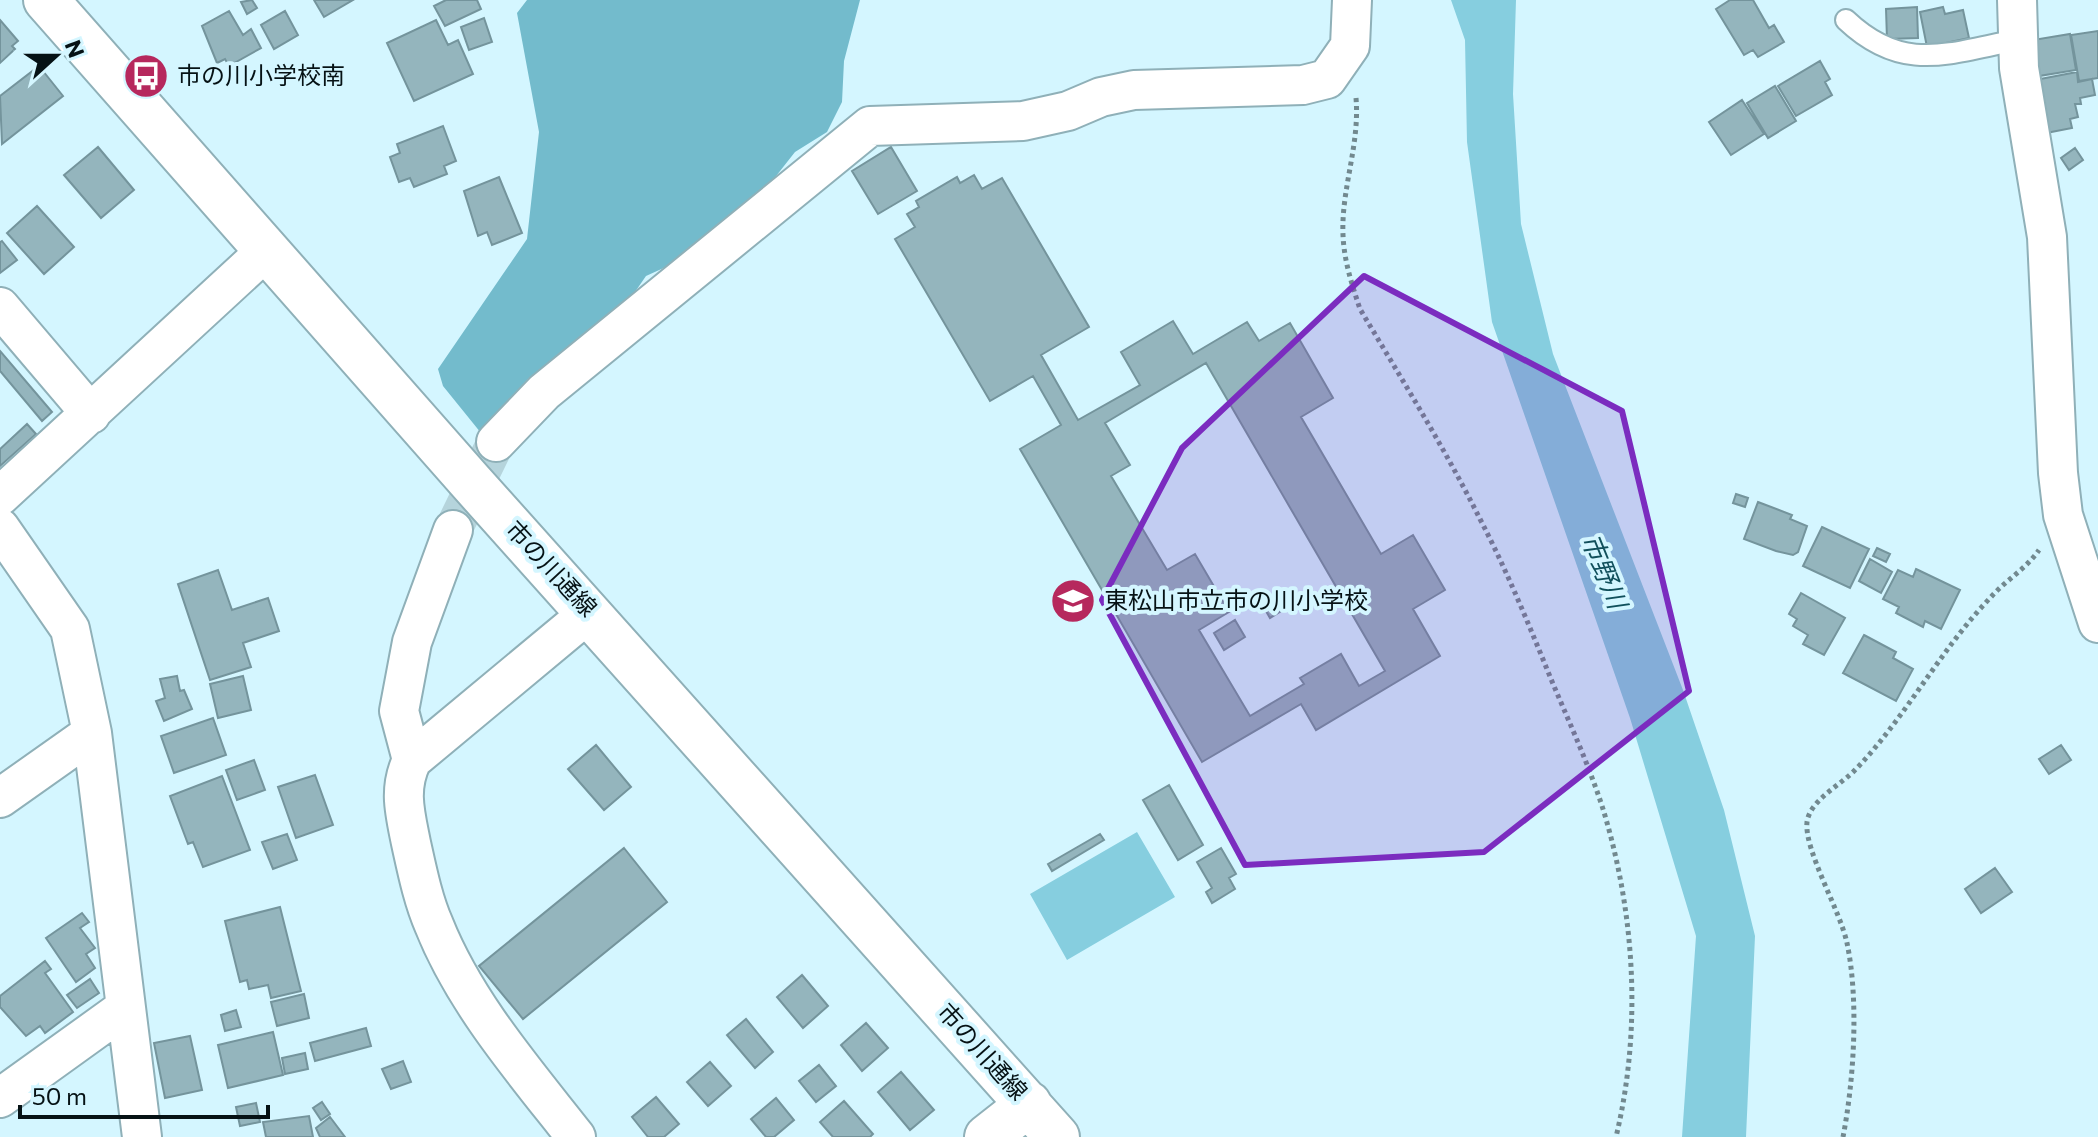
<svg xmlns="http://www.w3.org/2000/svg" width="2098" height="1137" font-family="Commissioner,'Noto Sans JP',sans-serif">
<rect width="100%" height="100%" fill="#d4f6ff"/>
<!-- forest -->
<path fill="#73bbcc" d="M527,0h333l-16,61 -2,41 -15,30 -32,20 -26,33 -90,76 -33,15 -27,39 -36,39 -55,25 -47,54 -38,-47 -5,-17 89,-130 12,-107 -22,-119z"/>
<!-- water -->
<path fill="#86cedf" d="M1451,0h65l-3,94 8,130 32,130 130,336 41,120 31,126 -9,201h-64l14,-201 -66,-218 -138,-396 -25,-180 -2,-102z
M1137,832l38,65 -108,63 -37,-66z"/>
<!-- building -->
<path fill="#94b5bd" stroke="#74949c" stroke-width="2" fill-rule="evenodd" d="M252,0l5,8 -10,6 -6,-12z
M314,0h39l-29,17z
M446,0h31l4,9 -36,17 -11,-20z
M1730,0h23l16,28 5,-3 10,17 -26,15 -5,-7 -9,5 -28,-46z
M1917,7l1,31 -31,1 -1,-30z
M1943,7l2,7 18,-4 6,28 -42,9 -7,-35z
M229,11l14,24 8,-6 10,19 -32,18 -4,-7 -8,4 -15,-37z
M285,11l13,24 -24,14 -13,-24z
M484,18l8,24 -23,8 -8,-23z
M0,20l18,21 -6,5 3,3 -15,14z
M436,20l12,25 10,-5 15,34 -59,27 -27,-58z
M2098,31v47l-19,3 -8,-46z
M2070,34l6,36 -37,6 -6,-36z
M1820,61l10,18 -5,3 7,13 -36,21 -18,-30z
M39,66l24,30 -61,48 -2,-48z
M2077,72l1,10 14,-3 3,16 -15,3 1,6h-6l3,13 -8,2 2,9 -26,5 -11,-53z
M1775,86l21,35 -28,17 -21,-35z
M1742,100l22,34 -33,21 -22,-33z
M443,126l13,35 -12,5 3,8 -33,13 -4,-9 -11,4 -9,-25 10,-4 -3,-9z
M98,147l36,43 -33,28 -37,-43z
M891,147l26,44 -39,23 -26,-43z
M2075,148l8,12 -14,10 -8,-12z
M974,175l8,14 20,-11 87,149 -48,28 37,65 62,-35 -19,-33 52,-31 20,33 54,-32 12,19 31,-18 43,75 -32,19 80,137 32,-19 32,55 -32,19 27,47 -124,74 -15,-26 -99,58 -182,-313 41,-24 -28,-49 -43,25 -95,-162 20,-12 -8,-13 12,-7 -3,-6 41,-24 3,6zM1206,363l179,308 -26,15 -18,-32 -41,24 4,6 -54,32 -51,-86 30,-18 -34,-58 -28,16 -56,-94 19,-11 -25,-42z
M499,177l23,56 -30,12 -5,-13 -9,4 -14,-45z
M37,206l37,41 -30,27 -37,-41z
M2,241l15,19 -17,13v-31z
M0,351l52,61 -10,9 -42,-50z
M27,424l9,10 -36,32v-17z
M1736,494l12,4 -3,9 -12,-4z
M1758,502l34,13 -2,4 17,7 -9,26 -5,3 -17,-4 -32,-12z
M1822,527l47,22 -19,39 -47,-22z
M1877,548l13,6 -4,8 -13,-6z
M1870,559l22,13 -11,21 -22,-12z
M1916,569l44,21 -19,39 -16,-8 -2,6 -27,-14 3,-6 -16,-8 15,-29 15,7z
M218,570l14,40 36,-12 11,33 -36,12 8,24 -41,13 -32,-96z
M1285,590l9,13 -24,15 -8,-14z
M1801,593l44,25 -21,37 -21,-11 5,-9 -15,-9 4,-7 -8,-5z
M1235,620l10,17 -21,13 -10,-17z
M1864,635l32,17 -3,6 20,11 -17,32 -53,-28z
M177,676l3,15 4,-1 8,19 -28,12 -8,-20 9,-3 -5,-19z
M243,676l8,34 -33,8 -8,-34z
M213,718l13,37 -52,18 -13,-37z
M596,745l35,42 -27,23 -36,-41z
M2061,745l10,15 -22,14 -10,-15z
M254,760l11,30 -28,10 -11,-30z
M315,775l18,50 -37,13 -18,-51z
M222,776l28,74 -47,17 -10,-25 -5,2 -18,-48z
M1169,785l34,60 -25,15 -35,-60z
M287,834l10,26 -24,9 -11,-27z
M1100,834l4,6 -52,31 -4,-7z
M624,848l43,54 -144,117 -44,-53z
M1221,848l15,26 -7,4 6,11 -23,14 -6,-11 6,-4 -15,-26z
M1995,868l17,24 -31,21 -16,-24z
M280,907l21,84 -30,7 -3,-13 -19,4 -2,-9 -7,2 -15,-61z
M82,913l7,9 -9,6 15,20 -9,6 9,14 -19,14 -30,-44z
M45,961l6,8 -6,4 28,39 -28,21 -5,-7 -14,10 -26,-29v-11z
M802,975l26,31 -25,22 -26,-31z
M90,979l9,14 -22,15 -10,-13z
M304,994l5,24 -32,8 -6,-24z
M236,1010l5,17 -16,4 -4,-16z
M746,1019l27,33 -18,16 -28,-33z
M866,1023l22,25 -26,23 -21,-26z
M366,1028l5,18 -56,15 -5,-18z
M273,1032l10,43 -55,13 -10,-43z
M190,1036l12,54 -37,8 -11,-55z
M305,1053l3,16 -23,5 -3,-16z
M403,1061l8,21 -20,7 -9,-20z
M710,1062l21,24 -23,20 -21,-24z
M819,1065l17,21 -20,16 -17,-21z
M901,1072l33,38 -24,20 -32,-38z
M656,1097l23,27 -15,13h-16l-16,-20z
M776,1098l18,22 -20,17h-8l-15,-18z
M844,1101l29,33 -3,3h-37l-13,-15z
M322,1102l8,12 -9,6 -8,-12z
M256,1103l4,19 -20,4 -4,-19z
M309,1116l4,21h-47l-3,-15z
M330,1117l15,20h-25l-4,-9z"/>
<g fill="none" stroke-linecap="round" stroke-linejoin="round">
<!-- minor-tunnel -->
<path stroke="#b5d4dc" stroke-width="38" stroke-dasharray="38 19" stroke-linecap="butt" d="M453,530l43,-88"/>
<!-- service casing -->
<g stroke="#8fb0b8" stroke-width="24">
<path id="service" d="M1846,20c57,54 102,33 171,20"/>
</g>
<!-- minor casing -->
<g stroke="#8fb0b8" stroke-width="42">
<path id="minor" d="M2017,0l2,68 28,169 11,236 5,42 35,108
M0,307l91,107
M496,442l48,-50 326,-266 153,-5 45,-10 33,-14 33,-7 169,-5 24,-6 23,-33 2,-46
M0,496l268,-247
M0,528l70,101 22,104 50,404
M412,760l-13,-49 13,-69 41,-112
M0,798l92,-65
M0,1098l125,-90
M576,1137c-51,-65 -111,-134 -142,-212 -11,-25 -17,-55 -23,-82 -6,-30 -13,-54 1,-83l178,-148"/>
</g>
<!-- tertiary casing -->
<g stroke="#8fb0b8" stroke-width="48">
<path id="tertiary" d="M46,0l424,481 587,656
M987,1137l42,-33"/>
</g>
<!-- path -->
<path stroke="#72898f" stroke-width="5" stroke-dasharray="4 4" stroke-linecap="butt" d="M1356,98c4,47 -15,91 -13,137 1,26 9,50 17,74 41,69 84,138 120,210 27,52 49,106 71,160 18,43 38,86 52,130 32,105 39,220 13,328
M1843,1137c11,-57 16,-137 4,-194 -7,-33 -43,-93 -40,-121 3,-22 34,-37 49,-53 50,-52 84,-119 135,-172 15,-17 35,-28 48,-47"/>
<!-- service -->
<use href="#service" stroke="#fff" stroke-width="20"/>
<!-- minor -->
<use href="#minor" stroke="#fff" stroke-width="38"/>
<!-- tertiary -->
<use href="#tertiary" stroke="#fff" stroke-width="44"/>
</g>
<!-- marked area -->
<path fill="#7b2cbf" fill-opacity="0.2" stroke="#7b2cbf" stroke-width="6" stroke-linejoin="round" d="M1364,276l258,135 67,280 -205,161 -239,13 -143,-265 80,-152z"/>
<!-- icons -->
<defs>
<g id="bus-disc" transform="scale(2.3)"><circle r="9.5" fill="#b6285d" stroke="#d4f6ff"/><path d="M-5-6H5V4H4V6H2V4H-2V6H-4V4H-5ZM-3.5-4V0h7V-4ZM-3.5 1.2v1.5H-2V1.2ZM2 1.2v1.5H3.5V1.2Z" fill="#fff"/></g>
<g id="school-disc" transform="scale(2.3)"><circle r="9.5" fill="#b6285d" stroke="#d4f6ff"/><path d="M0-5L7-2L0 1L-7-2ZM-4 1L0 2.5L4 1V4Q0 6-4 4Z" fill="#fff"/></g>
</defs>
<g fill-rule="evenodd">
<use href="#bus-disc" x="146" y="76"/>
<use href="#school-disc" x="1073" y="601"/>
</g>
<g text-anchor="middle" stroke-width="8" stroke-linejoin="round" paint-order="stroke">
<!-- poi labels -->
<g font-size="24" fill="#061215" stroke="#d4f6ff" text-anchor="start">
<text x="177" y="84">市の川小学校南</text>
<text x="1104" y="609">東松山市立市の川小学校</text>
</g>
<!-- street labels -->
<g font-size="24" fill="#061215" stroke="#d4f6ff">
<text transform="translate(551 569) rotate(47)" y="8">市の川通線</text>
<text transform="translate(982 1052) rotate(48)" y="8">市の川通線</text>
</g>
<!-- water labels -->
<g font-size="26" font-style="italic" fill="#11505c" stroke="#d4f6ff">
<text transform="translate(1604 571) rotate(68)" y="9">市野川</text>
</g>
</g>
<!-- north arrow -->
<g transform="translate(56 56) rotate(69)" stroke="#d4f6ff" stroke-width="6" paint-order="stroke">
<path d="M0-6L14 30L0 20L-14 30Z" fill="#061215"/>
<text y="-12" font-size="22" font-weight="bold" text-anchor="middle" fill="#061215">N</text>
</g>
<!-- scale -->
<path d="M20 1105v12h248v-12" fill="none" stroke="#061215" stroke-width="4"/>
<text x="32" y="1105" font-size="24" fill="#061215" stroke="#d4f6ff" stroke-width="6" paint-order="stroke">50 m</text>
</svg>
